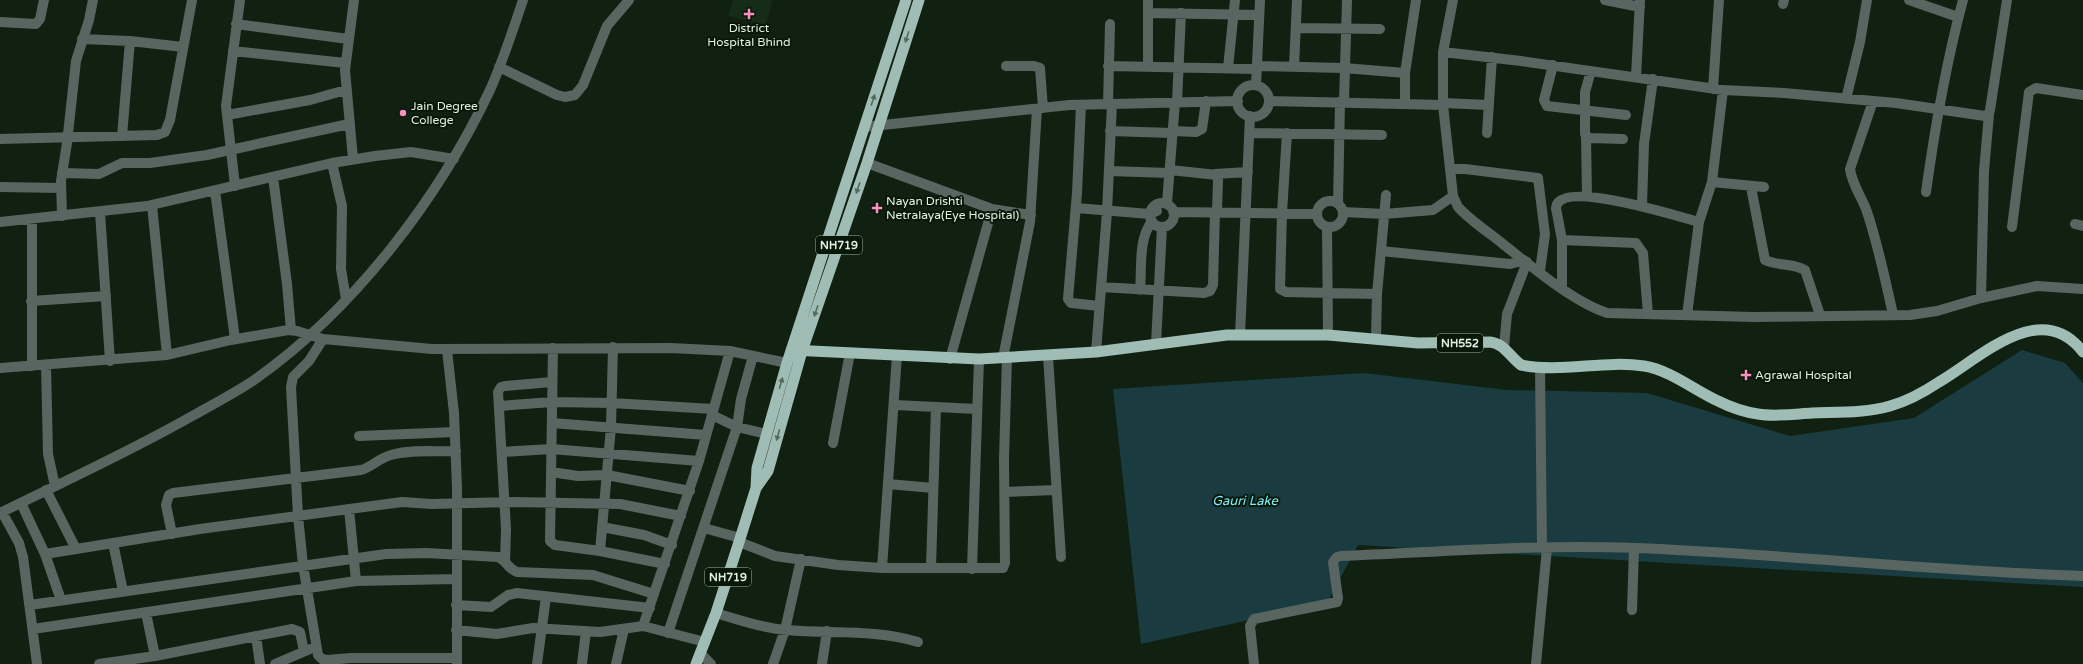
<svg xmlns="http://www.w3.org/2000/svg" width="2083" height="664" font-family="'Varela Round',sans-serif">
<rect width="100%" height="100%" fill="#102112"/>
<!-- built -->
<path fill="#162c18" d="M733,0h39l-6,25 -38,-9z"/>
<!-- water -->
<path fill="#1a3b40" d="M2022,350l43,13 18,20v204l-725,-42 -31,58 -186,41 -28,-255 251,-16 143,17 140,3 143,43 124,-18z"/>
<g fill="none" stroke-linecap="round" stroke-linejoin="round">
<!-- minor -->
<path stroke="#586561" stroke-width="10" d="M1605,0l35,7
M1909,0l49,17
M1783,4l1,-4
M1148,13l111,2
M0,22l36,2 4,-5 4,-19
M236,24l112,15
M1296,28l84,1
M82,39l48,2 53,6
M233,51l112,12
M1443,52l78,9 202,29 61,3 112,10 89,13 4,-2 1,-4 17,-110
M1553,65l-9,35 3,6 79,9
M1006,66h28l6,2 3,40
M1108,66l148,3
M1148,66v-66
M1256,66l88,2 61,5
M499,67l58,28 8,2 10,-2 8,-10 24,-59 22,-26
M1294,67l3,-67
M1228,68l7,-68
M1591,71l-6,21v42l4,4 34,1
M1636,77l4,-77
M1256,85l4,-85
M1237 101a16 16 0 1 1 32 0a16 16 0 1 1-32 0Z
M1713,89l6,-89
M1846,99l14,-57 7,-42
M1269,101l174,4v-53l10,-52
M1873,101l-23,68c2,15 11,27 16,40 12,34 19,71 27,105
M1177,102l4,-89
M1344,102l3,-102
M1443,103l46,2
M1108,104l2,-80
M1405,104v-31l11,-73
M1081,105l-4,88 -9,106 3,4 28,3
M1443,105l10,91 5,11c13,14 30,25 45,37 28,22 70,58 104,69l147,4 156,-2 27,-4 44,-13 56,-12 46,3
M227,115l83,-15 36,-10
M864,127l205,-22 169,-4
M1110,131l62,2
M1173,131l23,1 6,-3 4,-28
M1250,133l132,2
M1287,133l-5,80 -2,76 6,3 91,2
M1487,133l5,-76
M122,136l8,-95
M1586,136l1,60
M0,139l157,-4 8,-3 5,-12 22,-120
M353,159l-8,-89 9,-70
M332,163l10,43 -1,63 5,30
M867,163l125,46
M1450,169h15l73,9 7,56 -5,37
M1170,170l47,5 1,5 -1,32
M1109,171l60,2
M62,173l37,1 23,-11h28l57,-8 142,-31
M1215,174l33,-2
M273,177l14,107 4,46
M1712,182l52,5
M235,186l-9,-80 14,-106
M0,187l61,1
M1751,187l14,73c12,6 28,3 40,10l15,45
M215,191l20,148
M1926,192c9,-65 20,-129 37,-192
M1317 214a13 13 0 1 1 26 0a13 13 0 1 1-26 0Z
M1150 215a12 12 0 1 1 24 0a12 12 0 1 1-24 0Z
M1167,203l8,-101
M1338,203l2,-101
M152,205l15,150
M1642,205l2,-61 9,-65
M1076,208l74,6 7,-3
M100,212l10,149
M1174,212l143,2
M1344,212l40,2 49,-4 20,-14
M62,216l-1,-35 6,-38 9,-82 13,-41 4,-20
M32,219v147
M0,222l147,-16 185,-43 43,-7 36,-4 43,7
M2075,224l8,2
M1327,227l1,108
M2012,227l17,-135 7,-4 47,7
M1562,240l74,3 7,10 5,61
M1381,251l129,13 14,-4
M1101,287l103,6 6,-2 3,-6 2,-73
M1562,288v-48l-6,-32 1,-4c13,-22 120,12 142,18
M1140,290c2,-21 -2,-51 12,-69
M1981,298l3,-127 5,-57
M31,301l75,-5
M1687,315l12,-93 13,-40 11,-92
M1240,335l10,-219
M323,339l-14,22 -16,16 -2,10 7,129 5,49 15,90 4,4 5,1 24,-2h106
M1376,339l1,-45 9,-99
M1156,344l6,-117
M1504,347l3,-33 20,-52
M553,348l-3,193 5,4 45,6 65,13
M447,350l7,63 3,75v176
M1096,352l11,-140 5,-108
M1048,356l13,201
M1003,358l27,-136 7,-113
M950,359l42,-150 39,6
M46,365l2,89 7,32
M1540,367l2,181
M0,368l167,-13 64,-15 57,-10 9,1 26,8 109,10 239,-1 59,3 57,12
M895,405l82,4
M499,406l53,-4 60,1 101,6
M712,415l25,12 30,7
M552,423l154,12
M359,436l96,-4
M833,443l17,-90
M502,452l49,-3 148,12
M551,472l27,4 29,-1 83,16
M888,484l45,4
M46,490l30,59
M1005,492l51,-2
M21,503l24,51 16,46
M349,509l7,72
M2,512l17,31 4,14 14,107
M0,513c65,-32 131,-62 194,-98 21,-12 43,-23 63,-37 98,-70 182,-180 233,-288 13,-29 23,-60 33,-90
M602,527l42,8 28,10
M704,528l36,10
M172,534l-6,-29 3,-10 4,-2 188,-23c11,-3 18,-12 30,-15 19,-6 44,-3 65,-4
M739,542l36,14 63,9 44,3h121l2,-5 -1,-104 3,-101
M113,543l10,48
M600,551l11,-124 2,-80
M45,554l155,-25 202,-27 30,2 83,-2 105,2 61,12
M505,562l1,-33 -8,-137 3,-5 4,-1 47,-4
M882,568l15,-213
M931,568l5,-161
M972,569l7,-210
M30,605l356,-51 41,-1 71,4c8,3 10,12 19,15l76,3 61,19
M456,605l35,2 17,-12 9,-2 133,15
M1632,610l2,-62
M146,613l9,43
M716,613c23,7 47,15 71,17 44,4 88,-1 131,12
M643,626l56,-165 31,-110
M33,629l323,-48 101,-2
M456,630l41,4 36,-6 67,4 43,-6 62,16
M668,633l69,-206 4,-28 12,-43
M256,636l4,28
M700,653l11,11
M99,664l56,-8 137,-27 8,3 4,19
M275,664l35,-15
M537,664l9,-67
M582,664l4,-33
M616,664l8,-35
M773,664l12,-34 16,-71
M822,664l5,-33
M1254,664l-4,-38 4,-7 83,-17 1,-4 -5,-36 4,-5 4,-1c98,-4 196,-12 295,-8 149,6 298,23 447,28
M1536,664l11,-116"/>
<!-- trunk -->
<path stroke="#a0bdb5" stroke-width="11" d="M791,350l188,9 117,-7 131,-17h101l90,8 72,-1c15,2 19,14 31,23 40,8 83,-5 123,1 26,4 50,24 74,35 12,6 26,11 40,13 17,3 37,0 54,-1 25,-1 54,0 78,-7 18,-5 34,-14 49,-24 41,-24 102,-85 144,-30
M756,488l12,-17 34,-120 65,-188 52,-163
M696,664l20,-51 23,-71 17,-54 1,-20 30,-105 119,-363"/>
</g>
<!-- one-way arrows -->
<defs><path id="oneway-solid" d="M-6-.8H1V-3.2L6.5 0L1 3.2V.8H-6Z"/></defs>
<g fill="#546a5f">
<use href="#oneway-solid" transform="translate(907 37) rotate(108)"/>
<use href="#oneway-solid" transform="translate(873 100) rotate(-72)"/>
<use href="#oneway-solid" transform="translate(858 188) rotate(109)"/>
<use href="#oneway-solid" transform="translate(816 311) rotate(109)"/>
<use href="#oneway-solid" transform="translate(781 383) rotate(-74)"/>
<use href="#oneway-solid" transform="translate(778 435) rotate(106)"/>
</g>
<!-- markers -->
<g fill="#fd8ebf" stroke="#071809" stroke-width="1.5">
<path d="M747 8h4v4h4v4h-4v4h-4v-4h-4v-4h4z"/>
<circle cx="403" cy="113" r="4"/>
<path d="M875 202h4v4h4v4h-4v4h-4v-4h-4v-4h4z"/>
<path d="M1744 369h4v4h4v4h-4v4h-4v-4h-4v-4h4z"/>
</g>
<g text-anchor="middle" stroke-width="4" stroke-linejoin="round" paint-order="stroke">
<!-- shield labels -->
<g fill="#071809" stroke="#a1aea2" stroke-width="1">
<rect x="816" y="236" width="46" height="18" rx="3"/>
<rect x="1437" y="334" width="46" height="18" rx="3"/>
<rect x="705" y="568" width="46" height="18" rx="3"/>
</g>
<g font-size="11" font-weight="bold" fill="#e3eee4">
<text x="839" y="249">NH719</text>
<text x="1460" y="347">NH552</text>
<text x="728" y="581">NH719</text>
</g>
<!-- poi labels -->
<g font-size="12" fill="#e3eee4" stroke="#071809" text-anchor="start">
<text x="749" y="32" text-anchor="middle">District<tspan x="749" dy="14">Hospital Bhind</tspan></text>
<text x="411" y="110">Jain Degree<tspan x="411" dy="14">College</tspan></text>
<text x="886" y="205">Nayan Drishti<tspan x="886" dy="14">Netralaya(Eye Hospital)</tspan></text>
<text x="1755" y="379">Agrawal Hospital</text>
</g>
<!-- water labels -->
<g font-size="13" font-style="italic" fill="#7febfc" stroke="#071809">
<text x="1245" y="505">Gauri Lake</text>
</g>
</g>
</svg>
